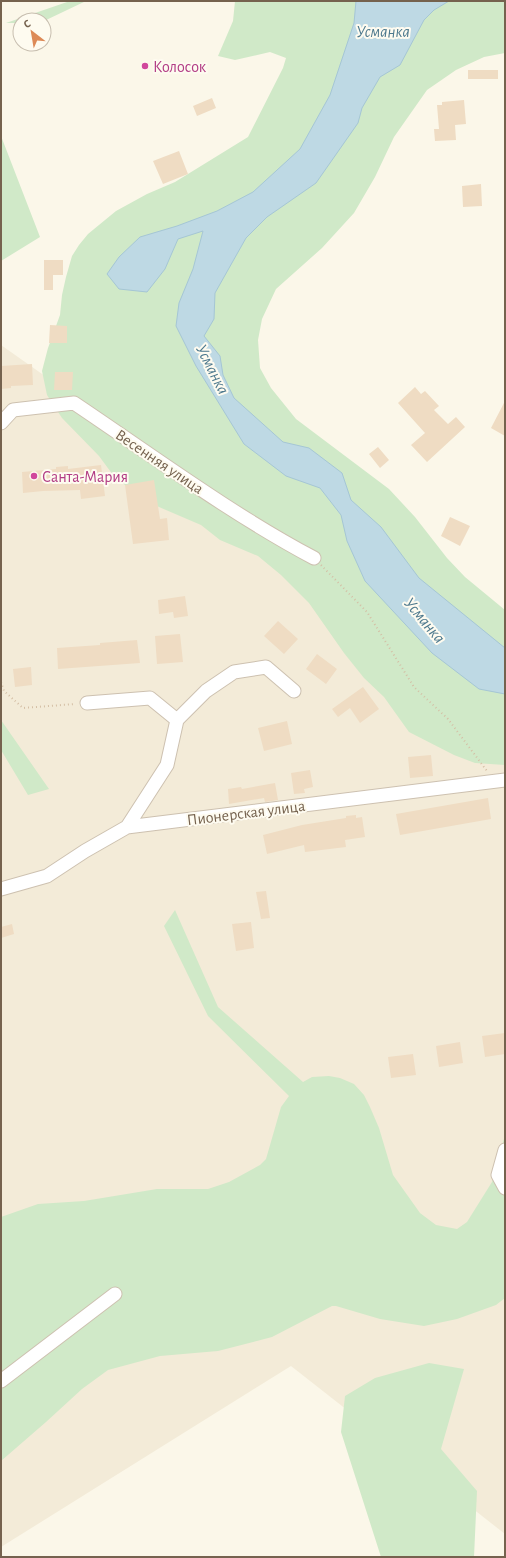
<svg xmlns="http://www.w3.org/2000/svg" width="506" height="1558" font-family="'Alegreya Sans',sans-serif">
<rect width="100%" height="100%" fill="#fbf7e9"/>
<!-- residential -->
<path fill="#f3ebd8" d="M1,345l235,166 269,207v816l-214,-168 -290,181z"/>
<!-- green -->
<path fill="#d0e9c8" d="M70,1h16l-42,20 -24,-1v3h-14z
M235,1h270v52l-21,4 -28,13 -29,20 -33,47 -19,40 -21,36 -32,35 -46,41 -14,30 -4,21 2,28 11,20 25,31 93,70 26,28 32,41 18,19 40,33v155l-30,-2 -21,-8 -45,-23 -25,-35 -20,-19 -20,-25 -35,-50 -28,-28 -23,-19 -38,-16 -19,-15 -42,-18 -22,-12 -24,-20 -14,-19 -37,-38 -15,-23 -5,-24 6,-23 12,-33 2,-20 4,-18 6,-21 7,-11 9,-11 28,-23 31,-17 28,-12 73,-45 35,-69 3,-10 -16,-6 -35,8 -17,-4 15,-35z
M1,136l39,101 -39,24z
M1,720l48,69 -21,6 -27,-45z
M175,910l43,97 85,75 9,-5 17,-1 11,2 14,6 10,11 6,12 9,21 14,47 27,38 16,12 21,4 10,-7 25,-40 13,-47v163l-9,7 -39,14 -33,7 -44,-7 -44,-13h-4l-60,31 -54,14 -58,5 -52,14 -26,19 -36,33 -45,39v-244l37,-13 46,-3 73,-12h51l21,-7 31,-17 6,-6 15,-52 8,-11 -81,-80 -44,-90z
M429,1363l35,6 -23,80 36,42 -3,66h-93l-40,-125 4,-36 30,-18z"/>
<!-- water -->
<path fill="#bed9e4" stroke="#a5c6d5" d="M356,1h93l-15,9 -10,10 -24,45 -20,12 -18,31 -4,15 -42,60 -49,34 -21,21 -31,55 -1,26 -10,17 16,20 3,19 11,23 49,44 26,6 33,25 9,27 30,27 38,51 86,70v46l-26,-5 -47,-36 -67,-72 -18,-40 -6,-26 -21,-27 -34,-12 -42,-32 -48,-78 -20,-40 3,-23 14,-34 10,-38 -25,8 -13,30 -18,23 -28,-3 -12,-15 12,-17 21,-20 37,-11 40,-15 36,-19 47,-43 30,-54 24,-72z"/>
<!-- building -->
<path fill="#efdcc3" d="M468,70h30v9h-30z
M212,98l4,10 -19,8 -4,-10z
M464,100l2,24 -11,1 1,15 -21,1 -1,-12h5l-2,-24h5v-3z
M179,151l9,23 -25,10 -10,-23z
M481,184l1,22 -19,1 -1,-21z
M44,260h19v15h-10v15h-9z
M50,325l17,1v17h-18z
M32,364l1,21 -22,1v2l-10,1v-23z
M55,372h18l-1,18h-18z
M415,387l6,7 4,-3 14,15 -5,4 14,14 8,-7 9,10 -38,35 -16,-17 14,-12 -27,-30z
M505,401v35l-14,-8z
M378,447l11,13 -9,8 -11,-14z
M101,465l4,31 -24,3 -1,-9 -37,1 -20,2 -1,-21 34,-3v-2l12,-1v3z
M154,480l6,39 7,-1 2,22 -36,4 -8,-59z
M450,517l20,9 -10,20 -19,-10z
M185,596l3,20 -14,2 -1,-6 -14,2 -1,-14z
M278,621l20,18 -14,15 -20,-18z
M180,634l3,28 -26,2 -2,-28z
M137,640l3,23 -82,6 -1,-21 43,-3v-2z
M317,654l20,15 -11,15 -20,-15z
M31,667l1,18 -17,2 -2,-18z
M363,687l16,22 -19,14 -10,-15 -12,9 -6,-8z
M287,721l5,23 -28,7 -6,-23z
M431,755l2,21 -23,2 -2,-21z
M310,770l3,17 -9,2 1,4 -11,1 -3,-21z
M275,783l3,17 -13,2 -1,-4 -35,6 -1,-15 13,-2 1,2z
M488,798l3,21 -91,16 -4,-21z
M356,815v3l6,-1 3,20 -20,3 1,7 -41,5 -1,-7 -37,9 -4,-19 39,-10 44,-7v-2z
M266,891l4,27 -9,1 -5,-27z
M251,922l3,26 -18,3 -4,-27z
M12,924l2,10 -13,4v-11z
M505,1033v21l-20,3 -3,-21z
M460,1042l3,21 -24,4 -3,-21z
M413,1054l3,21 -25,3 -3,-21z"/>
<g fill="none" stroke-linecap="round" stroke-linejoin="round">
<!-- minor casing -->
<g stroke="#cdc1b0" stroke-width="15">
<path id="minor" d="M1,423l12,-13 61,-7c79,53 157,111 240,155
M87,703l63,-5 27,22
M127,827l40,-62 10,-45 29,-29 28,-19 32,-5 28,24
M1,889l46,-13 38,-25 42,-24 378,-47
M505,1150l-7,25 7,13
M1,1381l114,-87"/>
</g>
<!-- path -->
<path stroke="#d4bfa5" stroke-width="2" stroke-dasharray="1 3" stroke-linecap="butt" d="M321,565l46,47 47,75 34,32 39,52
M1,682l3,9 19,17 52,-4"/>
<!-- minor -->
<use href="#minor" stroke="#fff" stroke-width="13"/>
</g>
<!-- markers -->
<g fill="#d1479c" stroke="#fefbf0" stroke-width="1.5">
<circle cx="145" cy="66" r="4"/>
<circle cx="34" cy="476" r="4"/>
</g>
<g text-anchor="middle" stroke-width="4" stroke-linejoin="round" paint-order="stroke">
<!-- hotel labels -->
<g font-size="16" fill="#b23c85" stroke="#fefbf0" text-anchor="start">
<text x="153" y="72">Колосок</text>
<text x="42" y="482">Санта-Мария</text>
</g>
<!-- street labels -->
<g font-size="16" fill="#75624e" stroke="#fefbf0">
<text transform="translate(160 461) rotate(34)" y="6">Весенняя улица</text>
<text transform="translate(246 812) rotate(-7)" y="6">Пионерская улица</text>
</g>
<!-- water labels -->
<g font-size="17" font-style="italic" fill="#4c788d" stroke="#fefbf0">
<text x="383" y="37">Усманка</text>
<text transform="translate(213 369) rotate(63)" y="6">Усманка</text>
<text transform="translate(425 620) rotate(50)" y="6">Усманка</text>
</g>
</g>
<!-- border -->
<rect width="506" height="1558" fill="none" stroke="#75624e" stroke-width="4"/>
<!-- north arrow -->
<g transform="translate(32 32) rotate(329)"><circle r="19" fill="#fefbf0" stroke="#c7beaf"/>
<path d="M0-3L7 15L0 10L-7 15Z" fill="#dd8a57"/>
<text y="-6" font-size="11" font-weight="bold" text-anchor="middle" fill="#75624e">С</text>
</g>
</svg>
